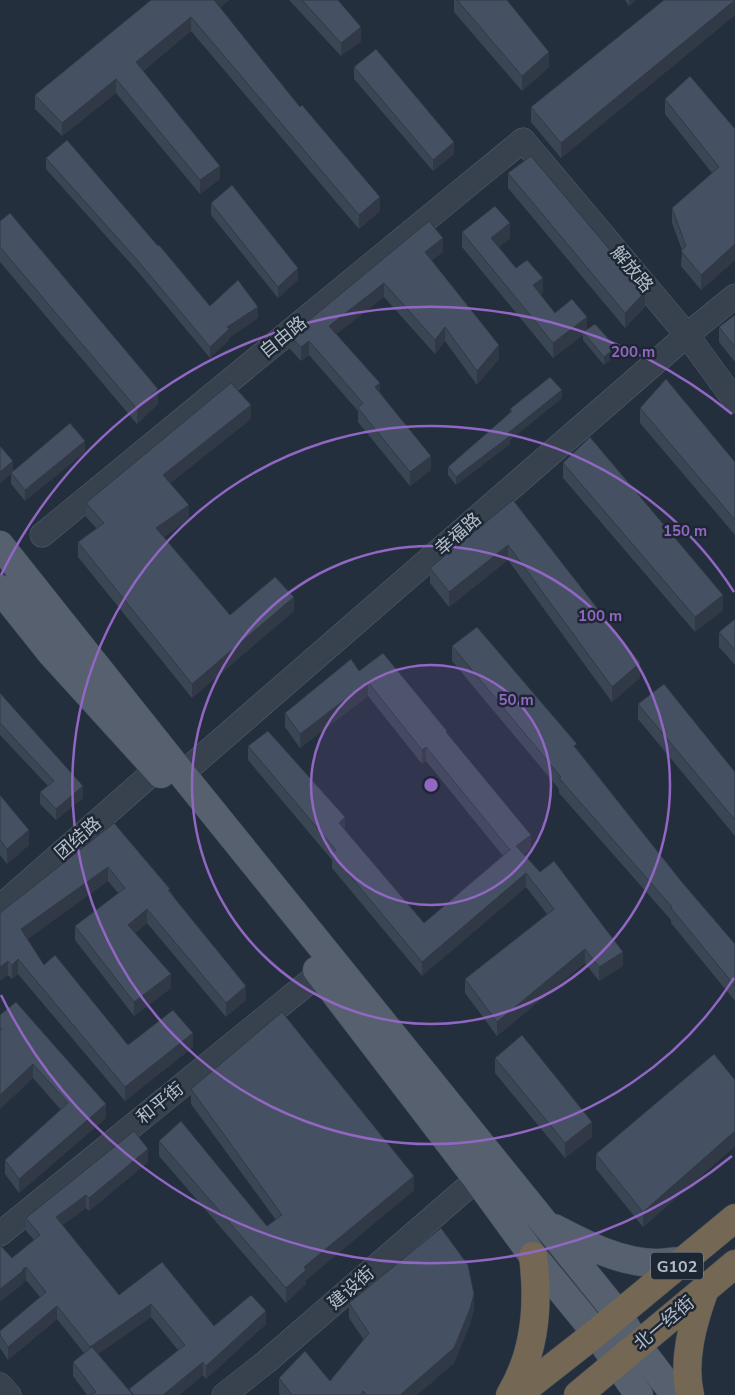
<svg xmlns="http://www.w3.org/2000/svg" width="735" height="1395" font-family="'Nunito Sans','Noto Sans SC',sans-serif">
<rect width="100%" height="100%" fill="#242f3e"/>
<g fill="none" stroke-linecap="round" stroke-linejoin="round">
<!-- minor casing -->
<g stroke="#565f6c" stroke-width="25">
<path id="minor" d="M42,535l481,-395 164,195 48,66
M182,774l505,-439 48,-39
M0,907l157,-138
M0,1234l320,-261
M0,1385l9,10
M224,1395l42,-33 211,-183"/>
</g>
<!-- major casing -->
<g stroke="#414a57" stroke-width="29">
<path id="major" d="M0,545l182,229 436,540 19,31 38,50
M0,589l51,64 110,121
M317,970l160,209 56,77 63,77 43,62
M554,1228c31,16 66,35 102,35 9,0 18,-2 27,-2"/>
</g>
<!-- highway casing -->
<g stroke="#434c59" stroke-width="29">
<path id="highway" d="M510,1395c25,-41 29,-92 23,-139
M517,1395l79,-62 139,-115
M578,1395l157,-131
M690,1395c-8,-35 3,-73 15,-106"/>
</g>
<!-- minor -->
<use href="#minor" stroke="#38414e" stroke-width="24"/>
<!-- major -->
<use href="#major" stroke="#56606e" stroke-width="28"/>
<!-- highway -->
<use href="#highway" stroke="#746855" stroke-width="28"/>
</g>
<!-- wall -->
<path fill="#3b4654" fill-rule="evenodd" d="M151,0h78l-9,7 160,204 -21,18 -168,-198 -48,40 77,108 -20,15 -84,-101 -54,43 -27,-27v-14z
M289,0h49l23,41 -20,15z
M454,0h53l42,67 -27,24 -68,-79z
M625,0h10l-6,6z
M735,0v15l-174,143 -30,-36v-15z
M354,67l100,87 -21,17 -79,-92z
M665,99l70,30v131l-34,30 -20,-24 1,-16 -10,-27v-15l40,-35 -47,-59z
M46,158l164,148 48,12 -29,20v2l-19,18 -71,-85 -93,-104z
M508,173l137,134 -20,21 -117,-140z
M211,203l87,77 -20,18 -67,-83z
M0,221l158,183 -21,20 -137,-162z
M429,221l14,31 -11,8 67,99 -22,26 -32,-44 -10,13 -51,-57 -48,37 44,58 51,78 -21,16 -52,-64v-11l-49,-56 -8,6 -11,-12v-13z
M462,232l48,6 -11,9 17,21 27,25 -3,2 15,18 32,16 29,26 -12,10 -21,-25v-5l-30,23 -91,-111z
M735,315v47l-16,-20v-15z
M562,398l-52,42v4l-54,41 -8,-10v-8l62,-54v-4z
M640,408l95,54v73l-95,-112z
M251,419l-81,64 19,36 -25,18 66,78 64,-4 -102,87 -114,-141v-15l19,-13 -11,-12v-14z
M0,446l13,25 72,-19 -60,49 -14,-17v-10l-11,9z
M563,463l160,147 -28,22 -132,-154z
M513,500l127,178 -28,24 -104,-142 -59,47 -19,-24v-15z
M735,619v46l-16,-18v-15z
M452,646l125,103 104,132 54,63v57l-64,-78v-3l-112,-127v-4l-107,-128z
M359,671l88,63 84,115 -7,5 99,112 -24,15 -14,-18 -88,73 -32,-43v-14l82,-65 -21,-27 -104,89 -90,-108v-8l-84,-100v-14l97,84 79,93 79,-67 -77,-95 -4,3 -54,-68 -68,52 -15,-21v-14z
M0,693l83,105 -27,22 -16,-16v-12l8,-6 -48,-51z
M638,704l97,68v64l-97,-117z
M0,795l29,50 -22,19 -7,-9z
M114,823l56,68 76,109 -20,17 -79,-94 -12,10 36,55 -37,28 -59,-76v-14l43,-33 -10,-12 -81,58 17,26 84,80 65,2 -68,54 -107,-127 -6,5 -4,-4 -8,-62z
M0,1015l106,103 -87,75 -14,-19v-14l56,-50 -28,-32 -33,31z
M495,1058l97,79 -27,21 -70,-85z
M735,1080v66l-92,81 -47,-58v-15z
M191,1089l223,101 -108,90v4l-20,19 -127,-147v-15l108,85 9,-6 -85,-116z
M148,1162l-59,49 -3,-3 -24,17 57,70 43,-33 52,64 52,-2 -60,55 -3,-4 -24,20h-92l-14,-19v-14l11,-9 -27,-34 -49,41 -8,-12v-17l40,-34 -14,-17 -3,2v2l-11,-26 22,-18 -8,-9v-13zM151,1317l27,33 -49,39v1l-31,-36z
M349,1303l125,6 -4,15 -16,39 -37,32h-137l-1,-2v-15l51,3 34,-41 -15,-22z"/>
<!-- shaded-wall -->
<path fill="#303945" d="M214,0h15l-15,13z
M629,0h6l-6,6z
M735,0v15l-174,143v-15z
M191,17v14l-55,45v-14z
M361,27v14l-20,15v-13z
M549,52v15l-27,24v-15z
M116,79v14l-54,43v-13z
M454,142v12l-21,17v-11z
M220,166v13l-20,15v-14z
M380,197v14l-21,18v-14z
M510,223v15l-19,15v-15z
M443,238v14l-18,14v-14z
M735,244v16l-34,30v-15z
M298,268v12l-20,18v-11z
M543,278v15l-10,7v-15z
M384,283v14l-55,43v-14z
M645,292v15l-20,21v-15z
M258,307v11l-29,20v2l-19,18v-11l17,-20z
M587,317v16l-4,-1v3l-30,23v-15z
M445,327v14l-10,13v-14z
M309,341v14l-8,6v-14z
M499,345v14l-22,26v-14z
M616,347v8l-12,10v-8z
M380,383v14l-5,-10z
M158,389v15l-21,20v-15z
M562,390v8l-52,42v4l-54,41v-8l52,-44z
M251,405v14l-88,70v-14z
M85,441v11l-60,49v-11z
M431,456v14l-21,16v-14z
M13,461v11l-2,1v1l-11,9v-11z
M189,505v14l-33,24v-15z
M508,545v15l-59,47v-15z
M723,595v15l-28,22v-15z
M294,597v14l-102,87v-14z
M640,663v15l-28,24v-15z
M368,682v14l-68,52v-14z
M426,747v14l-4,3v-14z
M83,786v12l-27,22v-11z
M345,817v14l-6,-8z
M29,830v15l-22,19v-15z
M531,835v14l-15,11v-14z
M108,867v14l-87,63v-15z
M526,873v14l-104,89v-14z
M147,909v14l-19,16v-14z
M585,949v14l-88,73v-14z
M623,952v14l-24,15v-14z
M18,959v15l-6,5v-14z
M8,961v14l-8,6v-14z
M171,974v14l-37,28v-14z
M246,986v14l-20,17v-14z
M193,1033v14l-68,54v-14z
M33,1064v14l-33,31v-14z
M106,1104v14l-87,75v-14z
M592,1122v15l-27,21v-15z
M735,1131v15l-92,81v-15z
M148,1149v13l-59,49v-13z
M414,1176v14l-108,90v4l-20,19v-15l18,-21z
M86,1195v13l-30,22v-13z
M26,1267v13l-3,2v2l-23,18v-13z
M474,1294v15l-4,15 -16,39 -37,32h-17z
M151,1304v13l-61,43v-13z
M57,1306v13l-49,41v-13z
M266,1311v13l-60,55v-13z
M203,1362v13l-24,20h-16z"/>
<!-- building -->
<path fill="#455162" stroke="#303945" d="M151,0h63l86,107 2,-2 78,92 -21,18 -168,-198 -55,45 84,104 -20,14 -84,-101 -54,44 -27,-28z
M302,0h36l23,27 -20,16z
M457,0h50l42,52 -27,24z
M664,0h71l-174,143 -30,-36z
M376,49l78,93 -21,18 -79,-93z
M690,76l45,53v115l-34,31 -20,-24 5,-5 -14,-38 47,-41 -54,-68z
M67,140l91,106 1,-1 51,61 28,-26 20,27 -31,20 2,2 -19,18 -71,-85 -93,-104z
M531,156l114,136 -20,21 -117,-140z
M232,185l66,83 -20,19 -67,-84z
M495,206l15,17 -19,15 25,30 11,-8 16,18 -10,7 22,28 17,-14 15,18 -34,26 -91,-111z
M10,213l148,176 -21,20 -137,-162v-26z
M429,221l14,17 -18,14 74,93 -22,26 -32,-44 -10,13 -51,-57 -55,43 51,57 -5,4 56,69 -21,16 -52,-64 5,-5 -54,-62 -8,6 -11,-11z
M735,315v32l-16,-20z
M595,324l21,23 -12,10 -21,-25z
M550,377l12,13 -54,43 2,3 -54,41 -8,-10 64,-56 -2,-2z
M666,379l69,83v58l-95,-112z
M231,383l20,22 -88,70 26,30 -33,23 74,87 45,-38 19,20 -102,87 -114,-142 26,-19 -18,-20z
M70,423l15,18 -60,49 -14,-17z
M590,437l133,158 -28,22 -132,-154z
M0,446l13,15 -13,11z
M513,500l127,163 -28,24 -104,-142 -59,47 -19,-24z
M735,619v31l-16,-18z
M477,627l100,117 -3,2 107,135 54,63v42l-64,-78 1,-1 -113,-129 2,-1 -109,-131z
M383,653l64,78 -1,1 85,103 -15,11 24,26 14,-11 69,91 -24,15 -14,-18 -88,73 -32,-43 89,-70 -28,-36 -104,89 -90,-108 4,-4 -88,-104 20,-15 77,86 -6,6 85,100 87,-74 -1,1 -84,-103 -4,3 -54,-68 -68,52 -15,-21 66,-54 8,12z
M664,684l71,88v48l-97,-116z
M0,693l83,93 -27,23 -16,-17 14,-11 -54,-58z
M0,795l29,35 -22,19 -7,-9z
M114,823l56,66 -2,1 78,96 -20,17 -79,-94 -19,16 43,49 -37,28 -59,-76 50,-38 -17,-21 -87,62 23,36 11,-10 73,90 45,-35 20,23 -68,54 -107,-128 -6,6 -4,-4 -8,6v-54z
M16,1002l90,102 -87,75 -14,-19 63,-57 -35,-39 -33,31v-64l2,-2 -2,-2v-12z
M282,1012l132,164 -110,91 2,3 -20,18 -127,-147 22,-20 86,105 15,-11 -91,-126z
M522,1035l70,87 -27,21 -70,-85z
M714,1054l21,26v51l-92,81 -47,-58z
M134,1131l14,18 -59,49 -3,-3 -30,22 63,78 43,-33 52,64 37,-31 15,16 -60,55 -3,-4 -40,33h-29l-5,-6 56,-44 -34,-41 -61,43 -33,-41 -49,41 -8,-12v-4l46,-39 -20,-25 -4,3 1,1 -23,18v-44l12,13 28,-23 -14,-17z
M441,1228l27,37 6,29 -4,15 -16,39 -54,47h-33l-4,-4 -2,4h-69l-13,-17 26,-27 25,30 39,-48 -20,-30z
M92,1347l41,48h-43l6,-3 -23,-30z"/>
<!-- distance rings -->
<circle cx="431" cy="785" r="120" fill="#9266c3" fill-opacity=".12"/>
<g fill="none" stroke="#9266c3" stroke-width="2.5">
<circle cx="431" cy="785" r="120"/>
<circle cx="431" cy="785" r="239"/>
<path d="M734 978A359 359 0 1 1 734 592"/>
<path d="M732 1156A478 478 0 0 1 1 995M1 575A478 478 0 0 1 732 414"/>
</g>
<g text-anchor="middle" stroke-width="5" stroke-linejoin="round" paint-order="stroke">
<!-- shield labels -->
<rect fill="#1d2633" stroke="#878f9c" stroke-width="1" x="651" y="1252.5" width="52" height="27" rx="4"/>
<g font-size="16" font-weight="bold" fill="#b4bcc9">
<text x="677" y="1272">G102</text>
</g>
<!-- street labels -->
<g font-size="18" fill="#b4bcc9" stroke="#1d2633">
<text transform="translate(632 269) rotate(50)" y="6">解放路</text>
<text transform="translate(283 337) rotate(-39)" y="6">自由路</text>
<text transform="translate(458 534) rotate(-41)" y="6">幸福路</text>
<text transform="translate(78 838) rotate(-41)" y="6">团结路</text>
<text transform="translate(160 1103) rotate(-39)" y="6">和平街</text>
<text transform="translate(351 1288) rotate(-41)" y="6">建设街</text>
<text transform="translate(664 1323) rotate(-40)" y="6">北一经街</text>
</g>
</g>
<circle cx="431" cy="785" r="8" fill="#9266c3" stroke="#1d2633" stroke-width="2.5"/>
<g font-size="15" text-anchor="middle" font-weight="bold" fill="#9266c3" stroke="#1d2633" stroke-width="5" stroke-linejoin="round" paint-order="stroke">
<text x="633" y="357">200 m</text>
<text x="685" y="536">150 m</text>
<text x="600" y="621">100 m</text>
<text x="516" y="705">50 m</text>
</g>
</svg>
